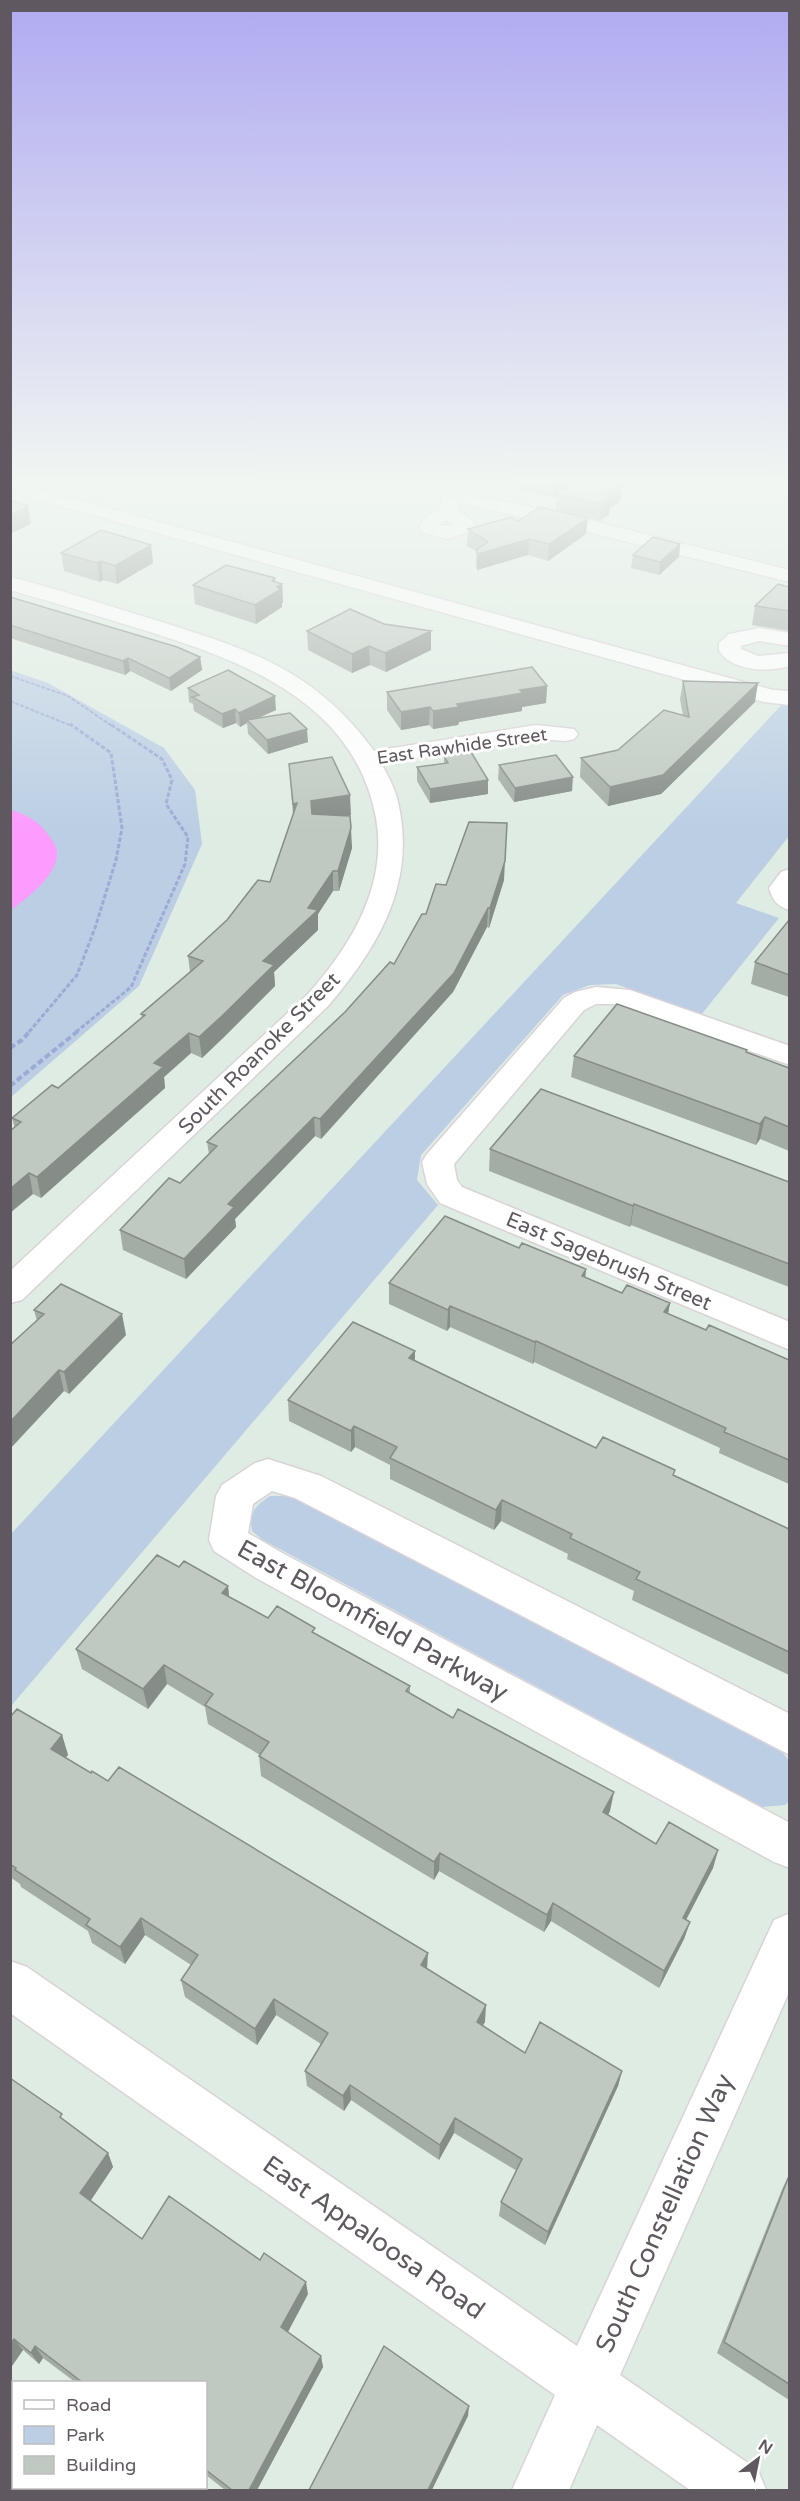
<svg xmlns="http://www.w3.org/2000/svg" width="800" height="2501" font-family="'Varela Round',sans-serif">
<rect width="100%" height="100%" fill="#dfece3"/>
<!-- green -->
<path fill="#bbcee4" d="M10,670l38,13 116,65 31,42 7,54 -63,142 -128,111z
M786,700l3,1v135l-53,67 43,15 -78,97 -85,-31 -26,1 -27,10 -142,160 -4,25 21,25 -427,501v-172z
M270,1496h23l490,257 6,8v41l-4,3 -23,2 -499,-267 -11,-9c-3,-18 3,-25 18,-35z"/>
<!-- water -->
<path fill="#fc9cfe" d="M11,810c14,4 26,10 35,22 4,5 11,14 11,21 1,22 -31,46 -46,57z"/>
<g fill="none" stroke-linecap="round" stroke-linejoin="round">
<!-- minor casing -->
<g stroke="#d9d2d8" stroke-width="3">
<path id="minor" d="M10,481l763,209 17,1v14l-26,-3 -754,-210z
M452,481l7,2 3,9 114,25 214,53v12l-214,-53 -115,-26 -3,8 18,12 -4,8 -25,8 -25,-7 -3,-4c4,-12 10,-13 21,-18 3,-9 1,-20 5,-27zM447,520l8,5 -16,1 1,-2z
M10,577c45,11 89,26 132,39 96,30 170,49 232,135l162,-26 38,4 4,5 -4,5 -8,2 -30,-2 -154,25c5,11 12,22 15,34 21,82 -17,147 -69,208l-306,294 -12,3v-32l298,-277c43,-48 80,-109 68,-176 -22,-119 -138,-159 -239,-190 -42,-13 -84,-26 -127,-38z
M759,628l31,5v13l-31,-5 -18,5v3l17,7 32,-3v13c-23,6 -56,6 -71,-15v-8l10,-9z
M790,869v41c-12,-3 -18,-10 -21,-22l12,-16z
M596,987l34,3 160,56v19l-174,-61h-20l-12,6 -130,154 3,16 5,7 328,135v28l-350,-147 -13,-19 -5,-22 5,-8 137,-156 11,-6z
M268,1459l53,17 469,238v41l-495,-257 -23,-7 -19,13 -5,29 36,21 506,269v45l-16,-6 -518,-284 -42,-27 -5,-11 7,-44 6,-11 33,-22z
M790,1913v77l-170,385 138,95 8,20h-76l-93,-65 -28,65h-57l43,-95 -545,-382v-52l17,6 550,379 197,-426z"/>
</g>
<!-- path-far2 -->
<path stroke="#9ea9d5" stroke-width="2" stroke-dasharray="4 1.5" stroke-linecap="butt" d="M10,676l58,20 44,30
M10,701l62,25"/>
<!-- path-far1 -->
<path stroke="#9ea9d5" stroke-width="3" stroke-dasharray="4.5 2" stroke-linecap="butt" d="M29,1032l48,-57 18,-47 21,-68 6,-32 -11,-75 -41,-29
M76,1032l55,-45 54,-123 3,-27 -22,-33 6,-24 -10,-21 -52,-35"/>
<!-- path -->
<path stroke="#9ea9d5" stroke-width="4" stroke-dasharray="6 3" stroke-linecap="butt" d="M10,1048l12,-8 8,-9
M10,1086l68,-55"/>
<!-- minor -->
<use href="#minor" fill="#fff" fill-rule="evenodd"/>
</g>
<!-- wall -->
<path fill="#a4aca6" d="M520,480h84l16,21 -11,8v5l-9,7 -12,-3 -2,16 -38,27 -20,-6 -51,15 -1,-3v-16l-9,-5 1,-17 50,-8 38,-11 1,-14 -2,2 -36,-9z
M680,544l-1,13 -20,18 -28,-7 2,-13z
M151,545l2,18 -36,21 -14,-4 -3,2 -36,-11 -3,-18z
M275,578v4l7,2 1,19h-1v4l-26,17 -61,-20 -2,-19z
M789,587v44l-37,-6 3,-19z
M10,597l190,60 2,13 -31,21 -41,-20 -5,4 -115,-37z
M384,624l47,26 -45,22 -16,-7 -18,8 -44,-23 -1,-19z
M683,681l72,21 -94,92 -53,12 -28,-29 1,-19 37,-8 65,-34 -3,-17z
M547,686l-1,17 -24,4v4l-63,11 -1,3 -25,4 -4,-4 -28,5 -14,-20v-18z
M188,688l88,22 -18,8 50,24 -40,12 -20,-20 -1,-11 -7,4 -4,-4 -13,5 -29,-17 -1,-7 -4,-2z
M444,756l44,24v14l-58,9 -13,-22v-14l27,-4z
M289,764l62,51 -4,1 5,32 -13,43h-6l-15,23v16l-44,42 1,14 -51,51 -22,21 -11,-5 -27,24 1,11 -124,110 -8,-4 -21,-76 46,-30 84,-70 -1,-4 49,-42 -2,-16 82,-74 23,-67z
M499,765l73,26 -58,11 -16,-23z
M504,880l-15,48 -2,-1 -34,65 -132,147 -6,-3 -80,83 1,8 -50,52 -63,-29 -3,-20 60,-47 29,-29 -2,-12 138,-130 49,-48 52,-79z
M789,920v77l-38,-13 4,-22z
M747,1050v2l42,16v83l-29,-12 -4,6 -185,-68 3,-21z
M490,1149l299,33v105l-158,-62 -1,2 -141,-56z
M519,1248l67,21 -1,8 37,16 48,10 -2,11 38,16 83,30v124l-70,-31 1,-5 -186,-86 -1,2 -83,-37 -3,4 -58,-27v-21z
M34,1310l92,25 -57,59 -5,-3 -27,-70z
M415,1351v9l181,88 78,27 115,54v146l-157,-75 2,-9 -67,-32 1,-5 -67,-33 -7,9 -104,-51v-14l-35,-18 -4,5 -62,-31 -1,-21z
M228,1586l1,11 39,21 48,16 94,52v7l200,118 -2,4 48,29 62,6 -5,18 -27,52 4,2 -6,17 -25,49 -108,-67 -7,11 -105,-61 -5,9 -173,-104 -2,-20 1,-1 -52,-31 -3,-17 -38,-23 -19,25 -66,-40 -6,-20z
M10,1717l52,18 6,20 -3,3 26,15 17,8 319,188 58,53 -3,4 43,27 97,18 -4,15 -73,159 -46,-29 2,-14 16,-31 -63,-38 -15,27 -88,-60 -7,11 -37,-25 -2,-15 16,-27 -45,-29 -19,30 -72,-48 -4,-17 10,-15 -46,-30 -20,29 -33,-21 -4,-12 -67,-44 -1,-3 -10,-7z
M10,2078l55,44 43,31 5,14 -22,33 51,39 166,55 -20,38 33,24 2,11 -66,123h-32l-19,-15v-93h-131l-32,-24 -4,6 -16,-14 -11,16 -2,-1z
M789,2175v225l-72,-47 66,-166z"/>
<!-- shaded-wall -->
<path fill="#868c87" d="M559,480h20l-22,14v2l-2,2 1,-16z
M622,484l-2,17 -11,8v5l-9,7 1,-17 5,-8z
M28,506l3,18 -21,10v-19z
M588,518l-2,16 -38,27 1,-17z
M529,539l-1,16 -51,15 1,-16z
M680,544l-1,13 -20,18 1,-13z
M151,545l2,18 -36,21 -2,-18z
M101,561l2,19 -3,2 -3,-19z
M275,578l1,14 1,-5 5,-3 1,19h-1v4l-26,17 -1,-19 17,-24z
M431,631v19l-45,22 -1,-19z
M369,646l1,19 -18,8v-19z
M200,657l2,13 -31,21 -2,-13z
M128,658l2,13 -5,4 -2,-14z
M758,683l-3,19 -94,92 -53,12 2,-19z
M547,686l-1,17 -24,4v4l-63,11 -1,3 -25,4v-18l24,-7 63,-14z
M275,696l1,14 -27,12 -2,-2v3l-7,4 -1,-14z
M430,707l-1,18 -28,5v-18z
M235,709l1,14 -13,5 -1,-14z
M307,729l1,13 -40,12 -1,-14z
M573,777l-1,14 -58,11 1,-14z
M488,780v14l-58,9v-14z
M350,795l1,20 -39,6 -1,-20z
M297,803l-3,21 -1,-20z
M351,828l1,20 -13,43 -1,-20z
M506,842l-2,38 -15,48 1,-20z
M333,871v20l-15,23v16l-44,42 1,14 -51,51 -22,21 -3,-21 109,-129z
M488,908l-1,19 -34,65 -132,147 -1,-20z
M189,1033l2,20 -27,24 1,11 -124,110 -4,-21 117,-114z
M314,1117l1,19 -80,83 1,8 -50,52 -2,-20 44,-55z
M765,1117l-5,22 -4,6 4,-21z
M29,1173l4,21 -23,19v-24z
M634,1204l-3,21 -1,2 3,-21z
M586,1269l-2,22 -2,-15z
M670,1303l-4,21 -2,-12z
M450,1306v21l-3,4 1,-21z
M122,1314l4,21 -57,59 -5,-22z
M536,1341l-2,21 -1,2 2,-22z
M415,1351v21l-6,-14z
M59,1370l5,21 -54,58v-27z
M354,1426l1,21 -4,5v-21z
M502,1500l-1,21 -7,9 2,-20z
M228,1586l2,20 -8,-13z
M164,1665l3,19 -19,25 -5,-20z
M62,1735l6,20 -11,13 -6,-19z
M614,1792l-4,19 -11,20 4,-19z
M718,1850l-5,18 -35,67 5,-17z
M440,1853l-1,18 -5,9v-18z
M553,1903l-2,18 -7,11 3,-17z
M141,1918l4,17 -20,29 -5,-17z
M690,1922l-6,17 -25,49 5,-17z
M428,1953l-1,17 -6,-5z
M274,1999l2,16 -19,30 -2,-16z
M486,2005l-1,17 -10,16 2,-16z
M622,2071l-4,15 -73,159 3,-13z
M350,2085l1,15 -7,11 -1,-15z
M455,2118l-1,15 -15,27 1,-15z
M108,2153l5,14 -26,39 -7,-13z
M306,2282l2,12 -24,45 -3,-12z
M14,2339l9,11 -11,16 -2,-1v-21z
M35,2346l8,12 -4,6 -8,-11z
M321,2356l2,11 -66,123h-8z
M469,2406l-1,10 -36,74h-4z"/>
<!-- building -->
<path fill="#bfc8c1" stroke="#868c87" stroke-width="1.5" d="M547,480h12l-3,2z
M577,480h27l18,4 -16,12 4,1 -9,7 -44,-10z
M10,500l18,6 -18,9z
M540,507l48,11 -39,26 -20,-5 -51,15 -2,-4 12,-8 -20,-13 44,-12 6,4z
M101,530l50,15 -36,21 -14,-5 -4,2 -36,-10z
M653,537l27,7 -20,18 -27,-7z
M226,565l49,13 -3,3 10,3 -5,3 4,2 -26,16 -62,-20z
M778,584l11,3v24l-34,-5z
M10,597l167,50 23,10 -31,21 -41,-20 -5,3 -113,-36z
M350,609l34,15 47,7 -46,22 -16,-7 -17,8 -45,-23z
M532,667l15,19 -27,4 3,3 -66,11 2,3 -26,4 -3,-4 -29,5 -14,-20z
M228,670l47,26 -36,17 -4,-4 -13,5 -30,-17 7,-2 -11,-7z
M683,681l75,2 -95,92 -53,12 -29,-29 37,-8 46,-40 25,7z
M290,713l17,16 -40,11 -20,-20z
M471,752l17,28 -58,9 -13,-22 31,-4 -4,-7z
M556,755l17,22 -58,11 -16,-23z
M332,757l18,38 -39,6 1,13 38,2 1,12 -13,43h-5l-25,37 10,2 -55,51 11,4 -52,51 -23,21 -10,-4 -35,30 9,4 -126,110 -8,-4 -19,16v-58l11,-9 -9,-4 40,-33 6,3 87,-73 -4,-1 62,-53 -15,-5 39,-36 31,-40 12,2 27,-79 -4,1 -4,-40z
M469,822l38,1 -2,38 -15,47h-2l-34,65 -134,146 -6,-2 -86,87 6,3 -50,52 -64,-29 49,-52 11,5 37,-37 -10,-4 138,-130 45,-50 4,2 28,-50h4l10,-30 10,1z
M789,920v55l-34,-13z
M617,1004l130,46 -1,2 43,16v59l-24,-10 -5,7 -186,-68z
M541,1089l248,93v82l-155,-60 -1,2 -143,-57z
M445,1216l74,32 3,-5 64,26 -4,7 40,17 5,-8 43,18 -6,9 42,18 3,-5 80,35v100l-65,-28 2,-4 -190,-87 -1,1 -85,-36 -2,4 -59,-27z
M61,1284l61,30 -58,58 -5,-2 -49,52v-77l34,-31 -10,-4z
M353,1322l62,29 -6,7 187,90 7,-11 72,33 -2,5 116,54v123l-153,-73 4,-7 -70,-34 2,-4 -70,-34 -6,10 -106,-52 7,-11 -43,-21 -3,5 -63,-31z
M157,1555l22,12 5,-6 44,25 -6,7 46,25 9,-12 38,22 -3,4 98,54 -4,5 47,27 5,-9 156,83 -11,20 53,32 13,-22 49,28 -35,68 7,4 -26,49 -111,-68 -6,12 -107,-62 -6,9 -175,-106 10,-14 -64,-37 8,-11 -49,-29 -21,24 -67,-40z
M17,1709l45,26 -11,14 40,24 1,-2 16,10 11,-14 309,186 -7,12 65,40 -9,17 48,31 15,-31 82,49 -74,161 -47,-30 21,-43 -67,-41 -15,27 -90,-60 -7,11 -38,-25 23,-38 -54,-34 -19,30 -74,-49 17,-25 -57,-37 -21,29 -34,-22 4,-6 -75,-49 1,-2 -6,-4v-147z
M10,2078l52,36 -2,3 48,36 -28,40 62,46 27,-43 91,64 4,-7 42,29 -25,45 40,29 -72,134h-17l-26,-20v-88h-124l-47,-36 -4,7 -17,-14 -4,5z
M789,2176v208l-65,-42z
M384,2346l85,60 -41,84h-119z
M10,2478l4,3v6h25l3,3h-32z"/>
<!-- sky -->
<linearGradient id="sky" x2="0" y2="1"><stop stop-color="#b0aaf1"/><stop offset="0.58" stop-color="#f1f6f2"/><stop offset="1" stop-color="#f1f6f2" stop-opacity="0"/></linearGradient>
<rect width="800" height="830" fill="url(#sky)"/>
<g text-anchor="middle" stroke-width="6" stroke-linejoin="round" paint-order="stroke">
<!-- far-street labels -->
<g font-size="18" fill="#605860" stroke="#fff">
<text transform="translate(462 746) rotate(-8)" y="6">East Rawhide Street</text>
</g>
<!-- street labels -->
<g font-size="21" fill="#605860" stroke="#fff">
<text transform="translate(259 1053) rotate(-45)" y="7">South Roanoke Street</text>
<text transform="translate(609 1261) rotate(23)" y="7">East Sagebrush Street</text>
</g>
<!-- near-street labels -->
<g font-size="26" fill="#605860" stroke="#fff">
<text transform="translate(373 1620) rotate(29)" y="9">East Bloomfield Parkway</text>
<text transform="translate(664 2213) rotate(-66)" y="9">South Constellation Way</text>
<text transform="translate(374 2237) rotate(35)" y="9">East Appaloosa Road</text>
</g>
</g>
<!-- border -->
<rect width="800" height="2501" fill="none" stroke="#605860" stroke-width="24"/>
<!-- legend -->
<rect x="12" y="2381" width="195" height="108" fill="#ffffff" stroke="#bfbcbf" stroke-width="1.5"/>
<rect x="24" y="2400" width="30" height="9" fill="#ffffff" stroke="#bfbcbf" stroke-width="1.5"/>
<text x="66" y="2411" font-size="18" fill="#605860">Road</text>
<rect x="24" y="2426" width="30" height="18" fill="#bbcee4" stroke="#bfbcbf" stroke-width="1.5"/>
<text x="66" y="2441" font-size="18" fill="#605860">Park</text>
<rect x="24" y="2456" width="30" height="18" fill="#bfc8c1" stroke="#bfbcbf" stroke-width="1.5"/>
<text x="66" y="2471" font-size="18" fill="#605860">Building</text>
<!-- north arrow -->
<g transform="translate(758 2459) rotate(32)" stroke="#ffffff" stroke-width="4.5" paint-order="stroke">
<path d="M0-4.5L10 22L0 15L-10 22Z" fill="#605860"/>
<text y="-9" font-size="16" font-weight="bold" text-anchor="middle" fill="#605860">N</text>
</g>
</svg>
